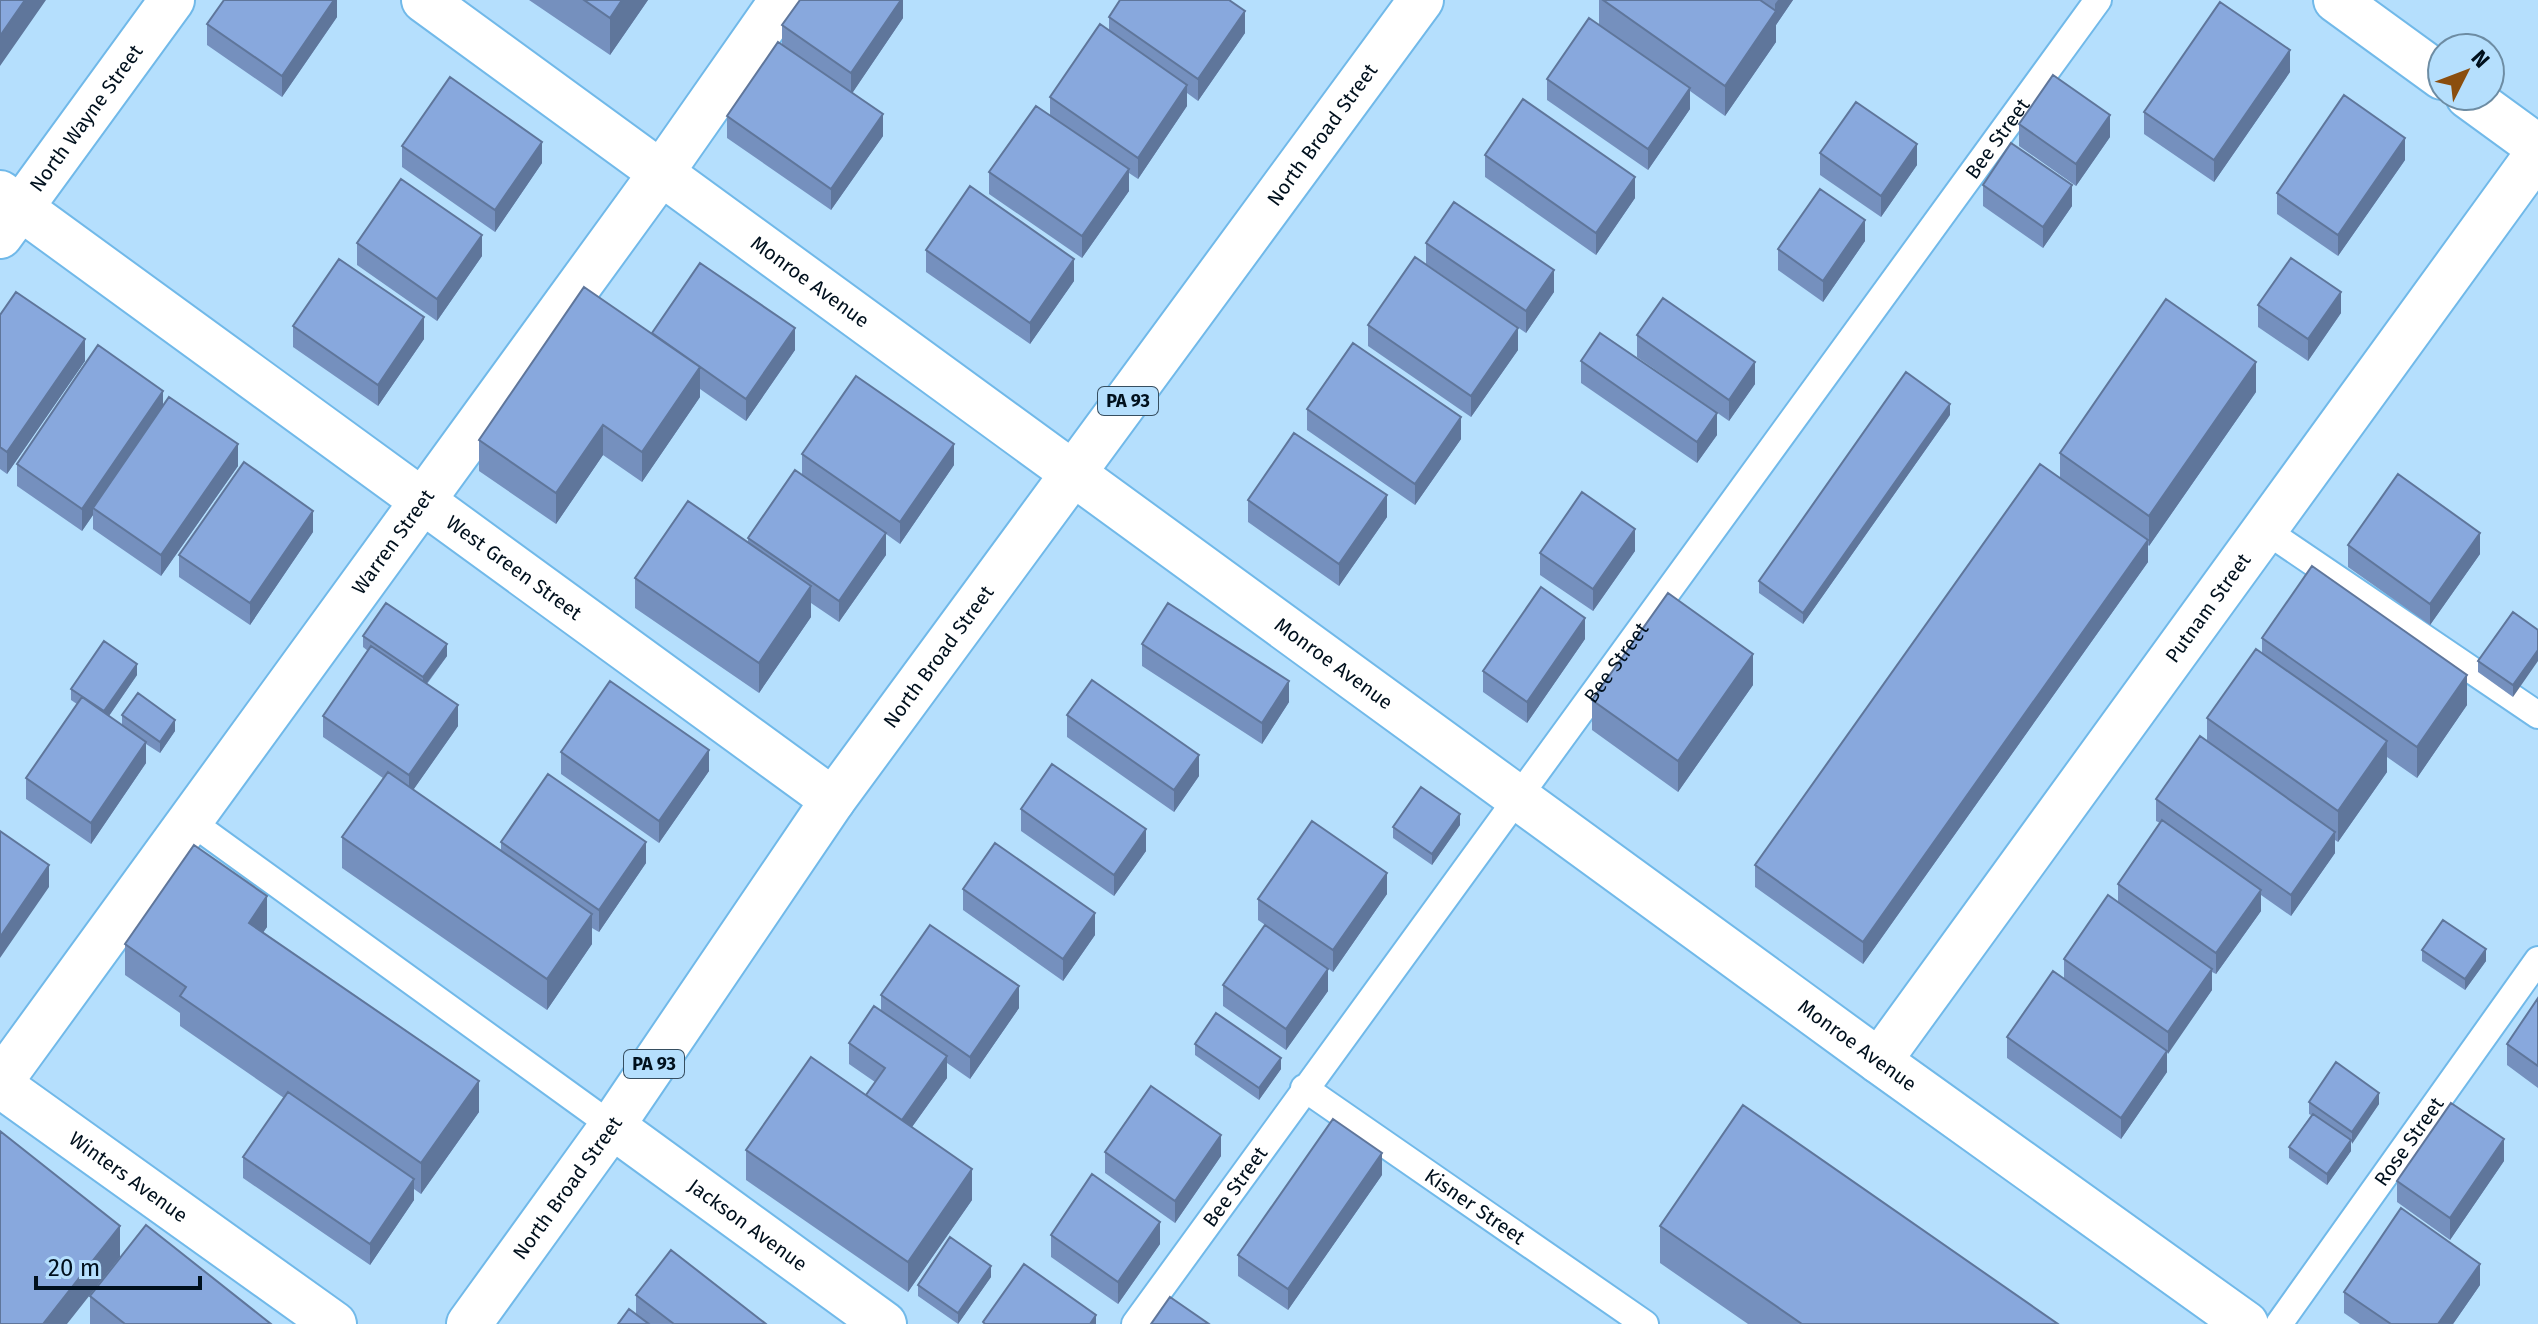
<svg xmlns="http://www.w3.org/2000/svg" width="2538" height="1324" font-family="'Fira Sans',sans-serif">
<rect width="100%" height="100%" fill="#b5dffd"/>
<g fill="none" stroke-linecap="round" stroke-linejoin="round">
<!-- service casing -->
<g stroke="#71b9e9" stroke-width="30">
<g id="service">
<path d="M2265,530l273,185"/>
<path d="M190,821l422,305"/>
<path id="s1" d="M1304,1088l341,236"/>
<path id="s2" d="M1135,1324l963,-1324"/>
<path id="s3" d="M2279,1324l259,-364"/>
</g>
</g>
<!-- minor casing -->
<g stroke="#71b9e9" stroke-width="48">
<g id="minor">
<path id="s4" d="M424,0l1455,1061 367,263"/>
<path d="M2336,0l106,77"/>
<path d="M2468,96l70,51"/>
<path id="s5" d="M0,193l833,607"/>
<path id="s6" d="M0,236l172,-236"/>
<path id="s7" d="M1879,1061l659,-908"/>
<path id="s8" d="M0,1082l661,-909 121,-173"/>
<path id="s9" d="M0,1085l334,239"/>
<path id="s10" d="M612,1126l272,198"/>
</g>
</g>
<!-- trunk casing -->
<g stroke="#71b9e9" stroke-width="48">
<g id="trunk">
<path id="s11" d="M469,1324l143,-198 221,-326 588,-800"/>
</g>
</g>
<!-- service -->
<use href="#service" stroke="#fff" stroke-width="26"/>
<!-- minor -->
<use href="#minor" stroke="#fff" stroke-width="44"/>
<!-- trunk -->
<use href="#trunk" stroke="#fff" stroke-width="44"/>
</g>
<!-- wall -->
<path fill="#7590be" d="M334,0h3v17l-55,80 -75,-52v-21z
M529,0h119l-38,55z
M903,0v18l-51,75 31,43 -52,74 -104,-72v-22l55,-72v-19z
M1599,0h194l-17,25v17l-51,74 -35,-25v18l-42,61 -101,-70v-21l52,-54z
M1109,17l136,16 -47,68 -11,-8v13l-49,73 -9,-6v18l-47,67 -93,-64v-22l61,-57v-18l59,-66z
M2290,72l-76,110 -70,-48v-22z
M2019,124l91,13 -34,49 -57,-40z
M402,146l140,17 -47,69 -93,-65z
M1820,153l97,12 -36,52 -61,-42z
M1485,155l150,43 -39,57 -111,-78z
M2405,160l-67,96 -61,-42v-21z
M1983,185l89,21 -29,42 -60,-42z
M1865,241l-42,61 -45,-32v-21z
M357,243l125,13 -45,65 -80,-56z
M1426,243l128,49 -28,41 -100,-69z
M926,250l148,31 -44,63 -104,-72z
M2258,305l83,8 -33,48 -50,-34z
M0,315l85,46 -78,113 -7,-5z
M1368,325l150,25 -47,67 -103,-71z
M293,326l131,13 -46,67 -85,-59z
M652,333l143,17 -49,71 -46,-32v8l-58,85 -39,-27 -47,69 -77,-53v-31z
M1637,335l118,49 -26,37 -92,-64z
M1581,361l136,74 -20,28 -116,-80z
M2256,392l-107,154 -1,-1v17l-285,402 -108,-77v-22l305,-387v-25z
M163,406l75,60 -77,110 -68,-47v-14l-11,16 -65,-45v-22z
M1307,409l154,30 -46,66 -108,-75z
M1950,415l-147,209 -44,-31v-12z
M802,454l152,11 -54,79 -14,-10v21l-47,67 -28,-19v14l-52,76 -124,-85v-30l113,-35v-5l54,-63z
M1248,500l139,17 -48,69 -91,-64z
M313,532l-63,93 -71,-48v-22z
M2348,545l132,9 -50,71 -82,-58z
M1635,551l-42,60 -53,-36v-22z
M2513,612v85l-35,-25v-11z
M363,636l84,20 -20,28 31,42 -45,64 88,60v-8l145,21 -47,69 -7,-4v16l-45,66 -205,-142v-31l41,-59 -60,-41v-21l45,-65 -5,-4z
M2262,638l205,67 -50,73 -30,-21v15l-49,70 -3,-2v13l-44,63 -30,-21v16l-45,63 -4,-2v18l-45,64v18l-46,67 -114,-81v-21l57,-59v-19l54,-57v-18l42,-61 -4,-2v-22l51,-58v-23l55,-65z
M1585,639l-58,84 -44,-31v-21z
M1142,644l147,58 -27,42 -120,-78z
M137,675l-28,41 13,9v-10l53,16 -15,22 -14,-9v19l-55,81 -65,-45v-21l51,-74 -6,-4v-11z
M1753,685l-75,107 -86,-62v-30z
M1067,715l132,61 -25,36 -107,-75z
M561,752l148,19 -50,72 -98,-69z
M1021,809l125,42 -32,45 -93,-65z
M1460,825l-28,40 -39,-27v-11z
M963,889l132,46 -32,46 -100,-71z
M1387,894l-54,78 -75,-52v-21z
M267,927l-4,5 216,180 -58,82 -7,-5v11l-44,65 -127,-87v-21l41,-59 -104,-72v-13l-55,-38v-31z
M2422,950l64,11 -21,29 -43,-29z
M1223,985l105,6 -42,59 -63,-44z
M881,995l138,13 -49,71 -23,-16v15l-35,49 60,73 -64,92 -162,-112v-30l120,-54 9,-14 -26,-18v-21l32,-33z
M2538,998v90l-31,-23v-21z
M1195,1044l86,25 -22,31 -64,-45z
M2309,1102l70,2 -28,39v8l-24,34 -38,-27v-11l22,-32 -2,-1z
M1105,1152l116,4 -46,67 -70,-50z
M2504,1161l-54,79 -53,-38v-21z
M1382,1175l-94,135 -50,-34v-21z
M1660,1226l398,98h-310l-88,-61z
M1051,1235l109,9 -42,60 -67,-47z
M991,1277l-33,47 -40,-28v-11z
M2480,1285l-27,39h-93l-16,-11v-21z
M636,1295l130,29h-148l18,-10z
M90,1296l181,28h-181z"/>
<!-- shaded-wall -->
<path fill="#5f769b" d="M25,0h21l-46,66v-30z
M334,0h3v17l-55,80v-21z
M622,0h26l-38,55v-37z
M901,0h2v18l-52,77v-22z
M1778,0h15l-17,25v17l-51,74v-30l50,-73v-9z
M1245,11v22l-47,68v-22z
M2290,50v22l-76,110v-22z
M1187,85v21l-49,73v-21z
M1690,88v21l-42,61v-21z
M883,114v22l-52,74v-21z
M2110,115v22l-34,49v-22z
M2405,138v22l-67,96v-21z
M542,142v21l-47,69v-22z
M1917,144v21l-36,52v-21z
M1129,169v22l-47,67v-22z
M1635,177v21l-39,57v-22z
M2072,185v21l-29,42v-21z
M1865,220v21l-42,61v-21z
M482,235v21l-45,65v-22z
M1074,259v22l-44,63v-21z
M1554,270v22l-28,41v-22z
M2341,292v21l-33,48v-22z
M424,317v22l-46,67v-21z
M795,328v22l-49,71v-22z
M1518,328v22l-47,67v-21z
M85,339v22l-78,113v-22z
M1755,362v22l-26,37v-21z
M2256,362v30l-107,154v-30z
M700,367v30l-58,85v-30z
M163,391v22l-70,95v7l-11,16v-22z
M1950,404v11l-147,209v-11z
M1717,413v22l-20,28v-21z
M1461,417v22l-46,66v-21z
M603,425v30l-47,69v-31z
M238,444v22l-77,110v-21z
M954,444v21l-54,79v-22z
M1387,495v22l-48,69v-22z
M313,511v21l-63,93v-22z
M1635,529v22l-42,60v-22z
M886,533v22l-47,67v-21z
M2480,533v21l-50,71v-21z
M2148,540v22l-285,402v-22z
M811,586v31l-52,76v-30z
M1585,618v21l-58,84v-21z
M447,644v12l-24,32v-11z
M2538,650v11l-25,36v-12z
M1753,654v31l-75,107v-31z
M137,664v11l-33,48v-12z
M2467,675v30l-50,73v-31z
M1289,681v21l-27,42v-21z
M458,705v21l-49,70v-21z
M175,720v11l-15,22v-11z
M2387,741v31l-49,70v-31z
M146,742v21l-55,81v-21z
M709,750v21l-50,72v-22z
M1199,755v21l-25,36v-22z
M1460,814v11l-28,40v-11z
M1146,829v22l-32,45v-21z
M2335,832v21l-44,63v-21z
M646,842v21l-47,69v-22z
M49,865v22l-49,71v-21z
M1387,873v21l-54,78v-22z
M2261,890v21l-45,63v-21z
M267,896v31l-18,26v-30z
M1095,913v22l-32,46v-22z
M592,914v30l-45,66v-31z
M2486,949v12l-21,29v-11z
M1328,969v22l-42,59v-21z
M2212,969v21l-44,64v-22z
M1019,986v22l-49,71v-22z
M2167,1051v21l-46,67v-21z
M947,1056v22l-45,63v-21z
M1281,1058v11l-22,31v-12z
M479,1081v31l-58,82v-31z
M2379,1093v11l-27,40v-12z
M1221,1135v21l-46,67v-22z
M2504,1139v22l-54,79v-22z
M2351,1140v11l-24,34v-11z
M1382,1153v22l-94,135v-21z
M972,1169v31l-64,92v-30z
M414,1179v21l-44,65v-21z
M1160,1222v22l-42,60v-22z
M120,1226v31l-53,67h-24z
M2480,1264v21l-27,39h-15z
M991,1266v11l-33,47v-11z
M1096,1315v9h-6z"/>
<!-- building -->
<path fill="#88a8dd" stroke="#5f769b" stroke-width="2" d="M0,0h25l-25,36z
M224,0h110l-52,76 -75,-52z
M584,0h38l-12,18z
M800,0h101l-50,73 -69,-48z
M1120,0h109l16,11 -47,68 -89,-62z
M1603,0h157l16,11 -51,75z
M2220,2l70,48 -76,110 -70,-48z
M1589,18l101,70 -42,61 -101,-70z
M1100,24l87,61 -49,73 -88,-61z
M778,42l105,72 -52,75 -104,-73z
M2053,75l57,40 -34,49 -57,-40z
M450,77l92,65 -47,68 -93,-64z
M2344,95l61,43 -67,97 -61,-42z
M1523,99l112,78 -39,56 -111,-78z
M1856,102l61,42 -36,52 -61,-43z
M1036,106l93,63 -47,67 -93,-64z
M2011,143l61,42 -29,42 -60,-42z
M401,179l81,56 -45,64 -80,-56z
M970,186l104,73 -44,64 -104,-73z
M1820,189l45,31 -42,61 -45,-32z
M1454,202l100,68 -28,41 -100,-68z
M1415,257l103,71 -47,68 -103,-71z
M2291,258l50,34 -33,47 -50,-34z
M339,259l85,58 -46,68 -85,-59z
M700,263l95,65 -49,71 -94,-66z
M584,287l116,80 -58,85 -39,-27 -47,68 -77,-53z
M16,292l69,47 -78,113 -7,-5v-132z
M1663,298l92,64 -26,38 -92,-65z
M2166,299l90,63 -107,154 -89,-63z
M1600,333l117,80 -20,29 -116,-81z
M1353,343l108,74 -46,67 -108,-75z
M98,345l65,46 -81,118 -65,-45z
M1906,372l44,32 -147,209 -44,-32z
M856,376l98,68 -54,78 -98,-68z
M169,397l69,47 -77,111 -68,-47z
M1294,433l93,62 -48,69 -91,-64z
M244,462l69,49 -63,92 -71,-48z
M2040,464l108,76 -285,402 -108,-77z
M795,470l91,63 -47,68 -91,-63z
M2398,474l82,59 -50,71 -82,-59z
M1582,492l53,37 -42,60 -53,-36z
M688,501l123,85 -52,77 -124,-85z
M2312,566l155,109 -50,72 -155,-109z
M1541,587l44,31 -58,84 -44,-31z
M1668,593l85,61 -75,107 -86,-61z
M386,603l61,41 -24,33 -60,-41z
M1168,603l121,78 -27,42 -120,-79z
M2513,612l25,18v20l-25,35 -35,-24z
M104,641l33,23 -33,47 -33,-22z
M371,646l87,59 -49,70 -86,-59z
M2256,649l131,92 -49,70 -131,-93z
M1092,680l107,75 -25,35 -107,-75z
M610,681l99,69 -50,71 -98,-69z
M138,693l37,27 -15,22 -38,-27z
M82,697l64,45 -55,81 -65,-45z
M2200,736l135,96 -44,63 -135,-96z
M1052,764l94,65 -32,46 -93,-66z
M388,772l204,142 -45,65 -205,-142z
M548,774l98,68 -47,68 -98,-68z
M1421,787l39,27 -28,40 -39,-27z
M2162,820l99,70 -45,63 -98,-69z
M1312,821l75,52 -54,77 -75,-51z
M0,831l49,34 -49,72z
M995,843l100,70 -32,46 -100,-70z
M194,845l73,51 -18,27 230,158 -58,82 -241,-167 6,-9 -61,-43z
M2108,895l104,74 -44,63 -104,-73z
M2443,920l43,29 -21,30 -43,-29z
M930,925l89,61 -49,71 -89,-62z
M1265,925l63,44 -42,60 -63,-44z
M2053,971l114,80 -46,67 -114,-81z
M2538,998v68l-31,-22z
M874,1006l73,50 -45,64 -36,-25 19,-27 -36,-25z
M1216,1013l65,45 -22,30 -64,-44z
M811,1057l161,112 -64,93 -162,-112z
M2336,1062l43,31 -27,39 -43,-30z
M1151,1086l70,49 -46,66 -70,-49z
M288,1092l126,87 -44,65 -127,-87z
M2451,1103l53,36 -54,79 -53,-37z
M1743,1105l315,219h-256l-142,-98z
M2313,1114l38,26 -24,34 -38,-27z
M1333,1119l49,34 -94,136 -50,-34z
M0,1131l120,95 -77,98h-43z
M1092,1174l68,48 -42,60 -67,-47z
M2401,1208l79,56 -42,60h-47l-47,-32z
M146,1225l125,99h-146l-35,-28z
M950,1237l41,29 -33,47 -40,-28z
M671,1250l95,74h-92l-38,-29z
M1024,1264l72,51 -6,9h-105l-2,-2z
M1170,1297l39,27h-58z
M629,1309l20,15h-31z"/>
<g text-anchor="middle" stroke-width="6" stroke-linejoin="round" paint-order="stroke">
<!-- shield labels -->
<g fill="#b5dffd" stroke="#364e60" stroke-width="2">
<rect x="1098" y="387" width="60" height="28" rx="6"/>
<rect x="624" y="1050" width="60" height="28" rx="6"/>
</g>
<g font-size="18" font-weight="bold" fill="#00101d">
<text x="1128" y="407">PA 93</text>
<text x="654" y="1070">PA 93</text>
</g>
<!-- street labels -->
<g font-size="20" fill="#00101d" stroke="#b5dffd">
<text dy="7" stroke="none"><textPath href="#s6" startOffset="146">North Wayne Street</textPath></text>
<text dy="7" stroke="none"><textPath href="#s11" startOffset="1464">North Broad Street</textPath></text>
<text dy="7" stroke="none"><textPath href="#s2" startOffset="1466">Bee Street</textPath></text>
<text dy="7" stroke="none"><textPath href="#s4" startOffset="478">Monroe Avenue</textPath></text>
<text dy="7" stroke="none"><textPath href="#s8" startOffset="668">Warren Street</textPath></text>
<text dy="7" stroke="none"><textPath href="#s5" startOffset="636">West Green Street</textPath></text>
<text dy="7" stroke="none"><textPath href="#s7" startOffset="560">Putnam Street</textPath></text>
<text dy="7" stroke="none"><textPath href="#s11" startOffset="816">North Broad Street</textPath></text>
<text dy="7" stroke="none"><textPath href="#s2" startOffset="818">Bee Street</textPath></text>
<text dy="7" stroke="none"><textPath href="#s4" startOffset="1126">Monroe Avenue</textPath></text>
<text dy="7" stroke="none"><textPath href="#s4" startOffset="1774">Monroe Avenue</textPath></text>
<text dy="7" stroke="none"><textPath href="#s3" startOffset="224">Rose Street</textPath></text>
<text dy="7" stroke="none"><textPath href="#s9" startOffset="158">Winters Avenue</textPath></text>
<text dy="7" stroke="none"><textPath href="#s2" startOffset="170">Bee Street</textPath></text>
<text dy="7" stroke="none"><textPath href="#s11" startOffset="168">North Broad Street</textPath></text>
<text dy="7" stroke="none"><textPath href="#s1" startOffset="208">Kisner Street</textPath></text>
<text dy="7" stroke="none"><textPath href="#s10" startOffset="168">Jackson Avenue</textPath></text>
</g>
</g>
<!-- north arrow -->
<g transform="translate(2466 72) rotate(48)"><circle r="38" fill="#b5dffd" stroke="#6d8ca3" stroke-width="2"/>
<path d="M0-6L14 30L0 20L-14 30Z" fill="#8b4e0e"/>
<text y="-12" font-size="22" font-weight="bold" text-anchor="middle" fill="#00101d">N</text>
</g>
<!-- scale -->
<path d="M36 1276v12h164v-12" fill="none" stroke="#00101d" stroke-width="4"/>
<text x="48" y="1276" font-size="24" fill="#00101d" stroke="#b5dffd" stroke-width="6" paint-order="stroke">20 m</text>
</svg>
